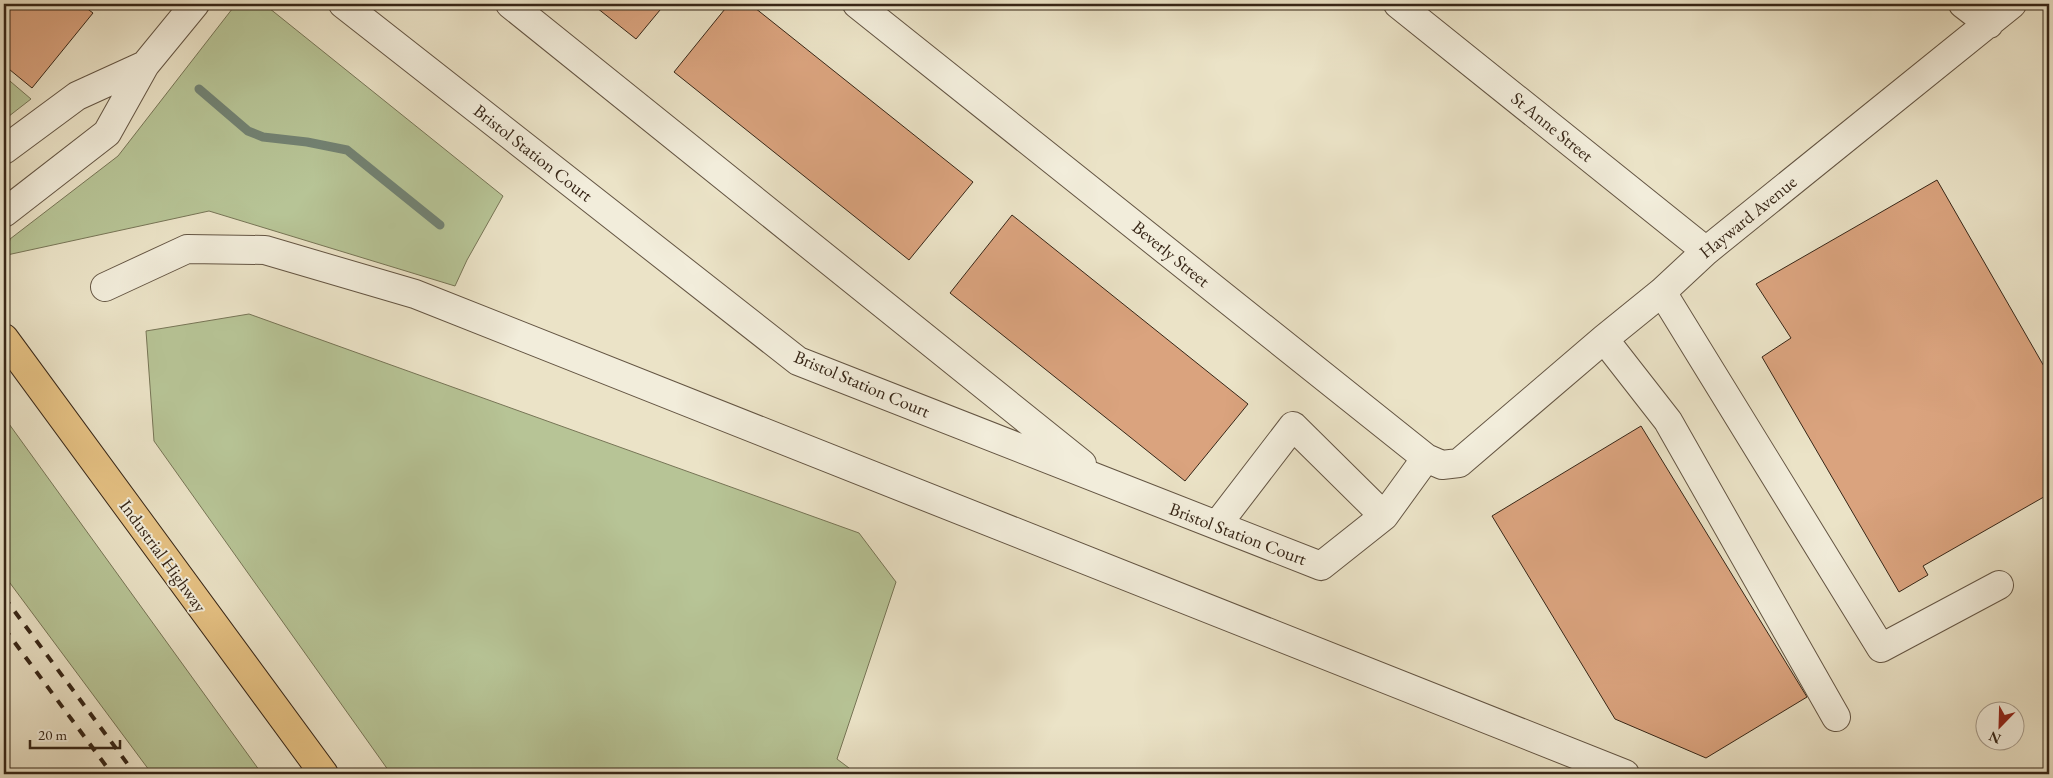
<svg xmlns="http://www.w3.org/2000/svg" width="2053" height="778" font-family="'EB Garamond',serif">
<rect width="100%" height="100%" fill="#ebe3c7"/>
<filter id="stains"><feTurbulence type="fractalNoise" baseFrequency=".004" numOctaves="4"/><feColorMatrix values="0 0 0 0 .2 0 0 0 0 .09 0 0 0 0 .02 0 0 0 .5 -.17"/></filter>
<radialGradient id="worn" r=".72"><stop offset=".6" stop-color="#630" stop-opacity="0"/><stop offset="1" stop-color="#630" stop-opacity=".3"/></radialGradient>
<!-- green -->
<path fill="#b7c496" stroke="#777556" d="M236,4h28l239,192 -36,64 -12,26 -246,-75 -202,44 3,-16 108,-83z
M4,76l27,23 -27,21z
M249,314l610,219 37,49 -59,177 20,15h-466l-237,-333 -8,-110z
M4,417l258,357h-110l-148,-199z"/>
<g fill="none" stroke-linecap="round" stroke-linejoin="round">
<!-- stream -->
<path stroke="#728273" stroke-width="9" d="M199,89l49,42 15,6 44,5 40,8 93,75"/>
</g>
<!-- building -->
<path fill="#daa37e" stroke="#372617" d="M4,4h77l12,9 -61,75 -28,-23z
M592,4h73l-29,35z
M729,4h21l223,178 -64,78 -235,-188z
M1937,180l112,195v119l-126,72 5,9 -29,17 -137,-235 29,-19 -35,-54z
M1012,215l236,189 -63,77 -235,-188z
M1641,426l166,271 -101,61 -91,-39 -123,-203z
M1353,769l15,5h-57l5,-2z"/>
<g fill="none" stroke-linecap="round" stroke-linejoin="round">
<!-- minor casing -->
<g stroke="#645543" stroke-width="30">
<path id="minor" d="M343,4l455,357 523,205 63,-50 42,-58
M510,4l572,460
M857,4l569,454 16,7 17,-2 145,-124 58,-47 44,-41 306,-247
M1398,4l308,247
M1963,4l26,20
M4,150l73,-54 68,-31
M4,213l103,-80 38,-68 50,-61
M105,287l82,-38 78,1 150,44 1210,480
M1662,292l219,356 118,-63
M1604,339l64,82 168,296
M1217,525l76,-99 91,90"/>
</g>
<!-- major casing -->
<g stroke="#372617" stroke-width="30">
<path id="major" d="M4,338l320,436"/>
</g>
<!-- minor -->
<use href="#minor" stroke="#f2eddb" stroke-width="28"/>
<!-- major -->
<use href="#major" stroke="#e6c284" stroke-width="28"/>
<!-- rail -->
<path stroke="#372617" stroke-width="4" stroke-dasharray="9 9" stroke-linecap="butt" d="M4,597l131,177
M4,628l108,146"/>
</g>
<g text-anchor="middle" stroke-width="4" stroke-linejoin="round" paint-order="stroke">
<!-- street labels -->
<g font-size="18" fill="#372617" stroke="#f2eddb">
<text transform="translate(1552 127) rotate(39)" y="6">St Anne Street</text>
<text transform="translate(533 153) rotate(38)" y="6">Bristol Station Court</text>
<text transform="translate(1748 217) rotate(-39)" y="6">Hayward Avenue</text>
<text transform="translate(1171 254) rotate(39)" y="6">Beverly Street</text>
<text transform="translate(862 384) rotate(23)" y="6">Bristol Station Court</text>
<text transform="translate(1238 534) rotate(21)" y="6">Bristol Station Court</text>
<text transform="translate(163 556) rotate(54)" y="6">Industrial Highway</text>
</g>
</g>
<!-- margin -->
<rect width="2053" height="778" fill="none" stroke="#ebe3c7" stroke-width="20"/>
<rect x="5" y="5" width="2043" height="768" fill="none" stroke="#372617" stroke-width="2.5"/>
<rect x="10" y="10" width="2033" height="758" fill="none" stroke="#372617"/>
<!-- north arrow -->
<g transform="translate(2000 726) rotate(203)"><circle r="24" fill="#f2eddb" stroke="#a79d8d"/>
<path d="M0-4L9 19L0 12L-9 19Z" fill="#8f2418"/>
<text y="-8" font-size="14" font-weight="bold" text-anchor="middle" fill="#372617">N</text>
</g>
<!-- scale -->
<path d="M30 740v8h90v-8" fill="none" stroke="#372617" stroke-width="2.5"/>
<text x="38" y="740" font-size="15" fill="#372617" stroke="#f2eddb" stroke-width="4" paint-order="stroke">20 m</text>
<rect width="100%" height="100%" filter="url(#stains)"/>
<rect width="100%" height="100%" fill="url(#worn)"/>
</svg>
